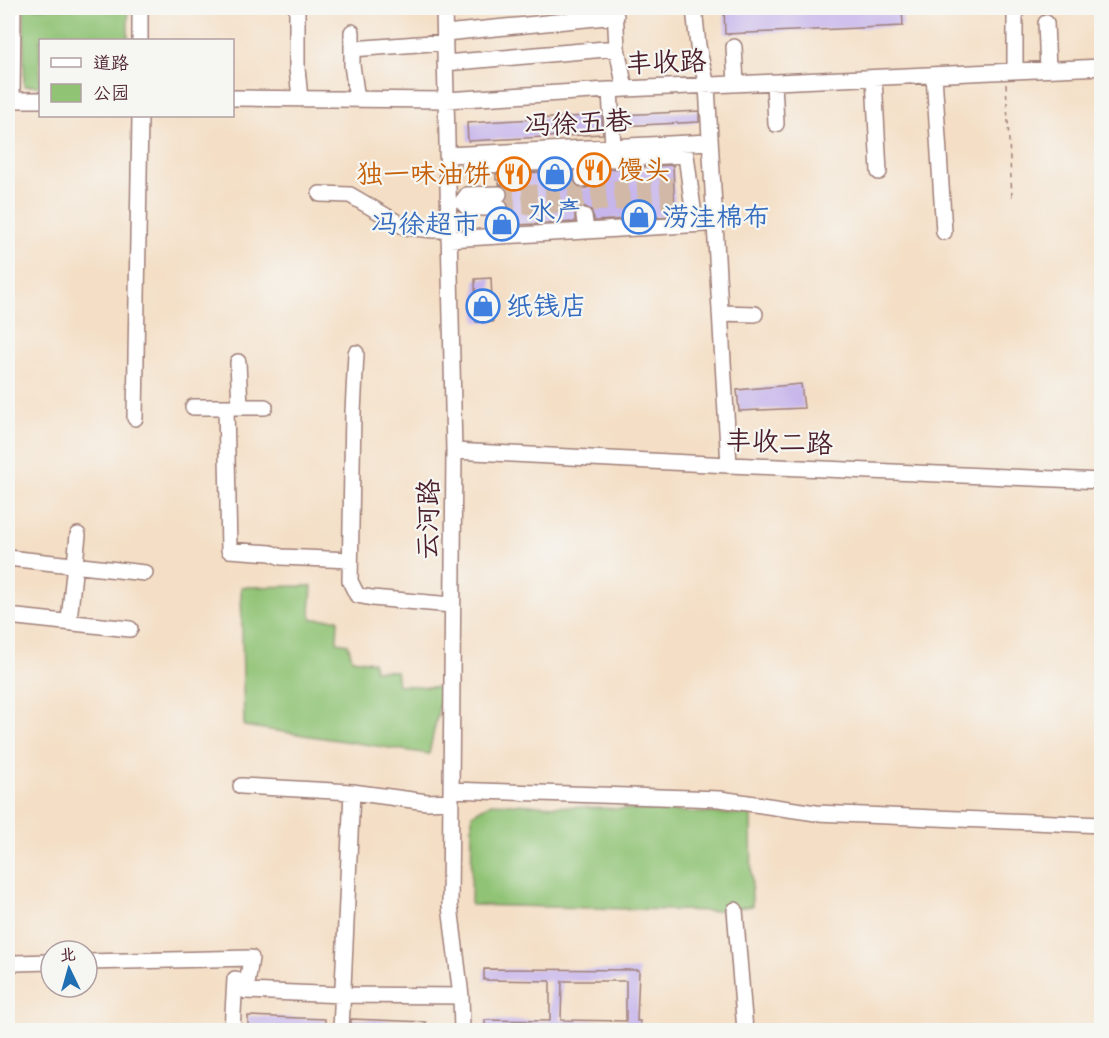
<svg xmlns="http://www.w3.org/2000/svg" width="1109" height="1038" font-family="'Indie Flower','LXGW WenKai TC',sans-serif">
<rect width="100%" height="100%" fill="#f6f6f2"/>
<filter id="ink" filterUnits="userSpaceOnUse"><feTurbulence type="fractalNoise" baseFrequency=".0167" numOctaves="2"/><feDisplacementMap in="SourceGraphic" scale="12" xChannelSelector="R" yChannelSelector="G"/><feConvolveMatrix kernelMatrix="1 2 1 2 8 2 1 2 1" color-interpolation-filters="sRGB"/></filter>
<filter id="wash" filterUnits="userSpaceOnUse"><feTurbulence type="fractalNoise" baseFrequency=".008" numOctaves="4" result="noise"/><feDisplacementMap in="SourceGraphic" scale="24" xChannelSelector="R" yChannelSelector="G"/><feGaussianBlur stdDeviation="1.35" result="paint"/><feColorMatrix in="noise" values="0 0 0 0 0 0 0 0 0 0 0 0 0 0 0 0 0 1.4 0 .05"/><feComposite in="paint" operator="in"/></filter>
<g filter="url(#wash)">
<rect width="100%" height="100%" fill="#f4dfc6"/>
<!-- green -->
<path fill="#90c374" stroke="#6d7150" stroke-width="1.5" d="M24,8h104v32h-88v46h-16z
M312,586l-2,26 2,7h26l-1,23 11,2 4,15 21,3 2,8 21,1 2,14 45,3 -14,66 -185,-28 -3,-139z
M491,803l260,12 1,91 -39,5 -242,-6 1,-91z"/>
<g id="blocks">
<!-- building -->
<path fill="#c7b6eb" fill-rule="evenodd" d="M724,8h178l1,18 -178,8z
M699,111v11l-77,4 -1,-11z
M602,115l1,19 -135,7 -1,-18z
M673,165l2,51 -80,5 -4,-11 -8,-4 -8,6v10l-77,4v-5l10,-8 2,-6 -4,-7 3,-6 -1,-5 -9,-5v-4h-3v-6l77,-3 2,13 8,5 6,-2 3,-4v-13z
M491,278l2,44h-17l-1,-43z
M801,384l3,24 -65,3 -2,-21z
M484,969l155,1 -2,51h3v9h-155v-10l65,1v-40l-66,-1zM562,981h64v40l-65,-1z
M248,1016l77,3v11h-77z
M351,1019l75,3v8h-75z"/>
</g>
</g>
<g filter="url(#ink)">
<use href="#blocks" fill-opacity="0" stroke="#9f7f78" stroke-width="1.5"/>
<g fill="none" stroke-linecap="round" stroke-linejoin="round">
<!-- minor-tunnel -->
<path stroke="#d2b9a7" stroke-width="15" stroke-dasharray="15 8" stroke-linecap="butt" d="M499,194l174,-9
M500,208l174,-8"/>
<!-- minor casing -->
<g stroke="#9f7f78" stroke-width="18">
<path id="minor" d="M297,8v60l3,31
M444,8l10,443 -4,455 11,90 1,34
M615,8l2,40 8,41
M694,8l4,38 9,40 22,379
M1015,8v63
M1046,23l2,46
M352,32v33l5,34
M445,33l171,-17
M140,40v-32
M734,47l2,37
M352,49l93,-7
M445,63l172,-15
M934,75l10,157
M874,78l5,94
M774,83l2,41
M610,90l3,57
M232,98l214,2 179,-11 477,-22
M8,100h32
M12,100l1,-92
M447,155l263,-13
M582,161l1,18
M469,166l217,-11 9,69
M320,194l30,1 55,32 29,3 15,-1
M499,194l-32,1 -5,7 6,6h32
M584,216l1,7
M449,239l255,-15
M720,313l35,1
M356,353l-3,59 -3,169 7,14 15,3 80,7
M238,362l2,45
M193,407h72
M226,407l3,143 42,3 10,4 69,3
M135,418l5,-302
M454,451l275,14 373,16
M8,558l137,15
M8,616l122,13
M69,620l9,-85
M241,786l111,6 75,10 24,-1
M451,790l269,9 96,14 286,12
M735,910l10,120
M87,962l164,-4 -5,33 97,4 118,1
M15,963l36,-1
M232,1030l3,-51
M341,1030l11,-238"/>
</g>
<!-- path -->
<path stroke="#9f7f78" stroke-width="1.5" stroke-dasharray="4.5 4.5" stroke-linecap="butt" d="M1006,84l6,113"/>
<!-- minor -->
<use href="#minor" stroke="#fff" stroke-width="15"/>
</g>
</g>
<!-- icons -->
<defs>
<g id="restaurant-ring" transform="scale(1.725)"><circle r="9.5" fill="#f6f6f2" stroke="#e8710a" stroke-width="1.5"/><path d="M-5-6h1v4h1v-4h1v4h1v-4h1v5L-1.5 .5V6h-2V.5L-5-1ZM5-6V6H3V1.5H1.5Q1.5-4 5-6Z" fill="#e8710a"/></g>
<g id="shop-ring" transform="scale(1.725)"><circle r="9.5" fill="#f6f6f2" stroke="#3f7fe0" stroke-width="1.5"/><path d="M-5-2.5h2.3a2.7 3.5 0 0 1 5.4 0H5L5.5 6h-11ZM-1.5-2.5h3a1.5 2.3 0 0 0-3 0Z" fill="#3f7fe0"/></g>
</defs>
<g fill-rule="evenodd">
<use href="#restaurant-ring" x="594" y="170"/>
<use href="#restaurant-ring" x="514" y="174"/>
<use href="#shop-ring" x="555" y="174"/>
<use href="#shop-ring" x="639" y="217"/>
<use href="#shop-ring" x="502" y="224"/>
<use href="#shop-ring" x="483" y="306"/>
</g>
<g text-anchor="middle" stroke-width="4.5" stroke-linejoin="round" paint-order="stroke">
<!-- street labels -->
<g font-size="27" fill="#4a1f2b" stroke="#f6f6f2">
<text transform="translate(666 62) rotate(-2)" y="9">丰收路</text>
<text transform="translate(578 123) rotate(-3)" y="9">冯徐五巷</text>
<text transform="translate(779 442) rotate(2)" y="9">丰收二路</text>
<text transform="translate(428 519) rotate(-89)" y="9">云河路</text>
</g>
<!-- food labels -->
<g font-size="27" fill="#c56008" stroke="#f6f6f2" text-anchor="start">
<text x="617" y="179">馒头</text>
<text x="491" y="183" text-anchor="end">独一味油饼</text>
</g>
<!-- shop labels -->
<g font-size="27" fill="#366cbe" stroke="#f6f6f2" text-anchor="start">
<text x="555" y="220" text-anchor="middle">水产</text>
<text x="662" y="226">涝洼棉布</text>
<text x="479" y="233" text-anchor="end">冯徐超市</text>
<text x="506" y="315">纸钱店</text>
</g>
</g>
<!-- margin -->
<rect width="1109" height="1038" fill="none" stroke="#f6f6f2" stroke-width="30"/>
<!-- legend -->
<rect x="39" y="39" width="195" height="78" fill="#f6f6f2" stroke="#b1a0a2" stroke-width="1.5"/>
<rect x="51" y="58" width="30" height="9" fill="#ffffff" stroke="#b1a0a2" stroke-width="1.5"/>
<text x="93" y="69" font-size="18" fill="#4a1f2b">道路</text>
<rect x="51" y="84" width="30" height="18" fill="#90c374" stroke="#b1a0a2" stroke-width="1.5"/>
<text x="93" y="99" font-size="18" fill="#4a1f2b">公园</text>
<!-- north arrow -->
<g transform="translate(69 969) rotate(355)"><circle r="28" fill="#f6f6f2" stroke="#b1a0a2" stroke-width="1.5"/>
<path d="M0-4.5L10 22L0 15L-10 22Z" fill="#1f6fb2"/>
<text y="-9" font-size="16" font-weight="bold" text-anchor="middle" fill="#4a1f2b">北</text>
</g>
</svg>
